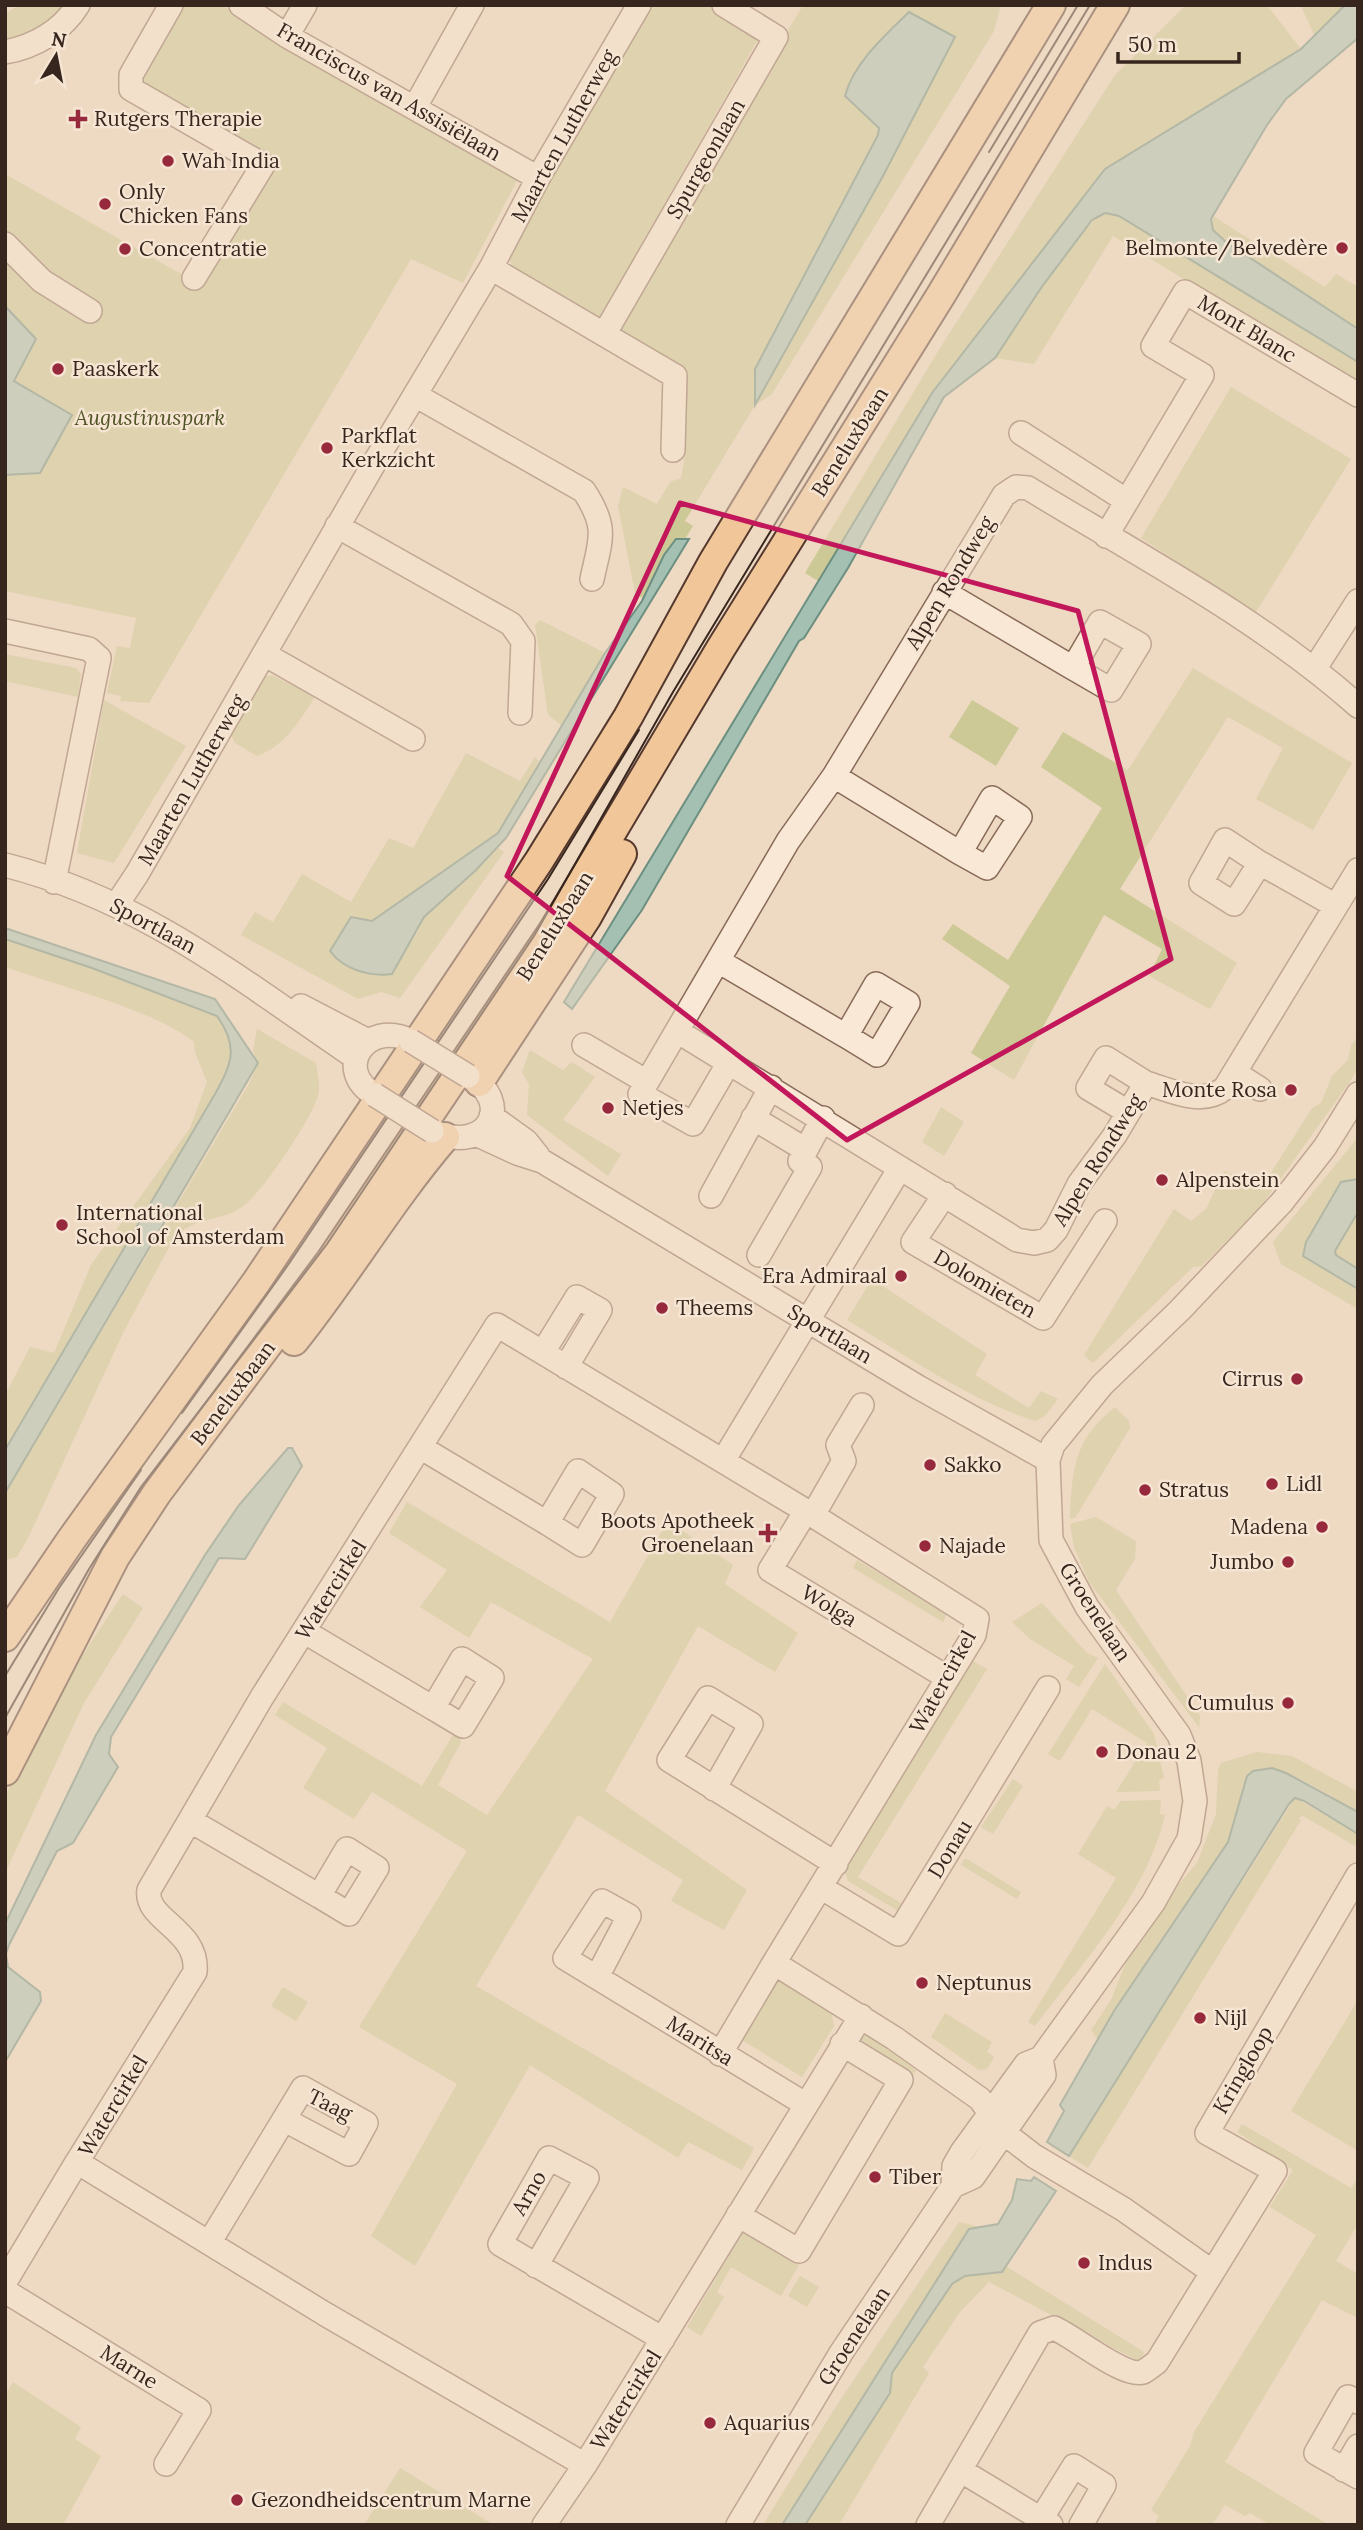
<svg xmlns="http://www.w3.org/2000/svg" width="1363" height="2530" font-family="Lora,serif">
<rect width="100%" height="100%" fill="#eed9c2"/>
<!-- green -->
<path fill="#ccc996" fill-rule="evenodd" d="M19,5h44c-12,22 -34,33 -58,33v-24z
M175,5h47l298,170 -57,108 -52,-24 -262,444 -29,-2 1,-5 -14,-3 10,-47 13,2 6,-30 -131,-27v-417l185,105 82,-117 -141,-83z
M649,5h57l54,31 -161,283 -87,-53 -4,-13z
M803,5h198l-7,26 -222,363 -17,11 -70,116 8,5 -46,75 -12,-8 -17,-87 5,-19 34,17 13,-22 11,-4 3,-15 -5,-89 -6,-12 -55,-33 52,-97zM909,12l46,25 -72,139 -128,227v-34l123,-234 2,-7 -9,-11 -16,-10 9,-47z
M1186,5h81l34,44 -196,120 -173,224 -114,188 -13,-8 135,-225 175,-273z
M1345,5l-30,32 -14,-31z
M1105,213l14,3 239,146v23l-245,-149 -79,128 -39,-6c22,-35 77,-128 110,-145z
M1213,216l112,71 11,-13 22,13v42l-132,-87 -13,-13z
M1231,387l120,72 -95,153 -115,-74z
M540,620l65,33 -44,72 -13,-10 -13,-90z
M5,654l71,14 5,6 -3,23 -73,-16z
M1193,668l159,95 -39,67 -57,-31 27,-51 -55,-31 -108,172 117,74 -27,46 -61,-33 13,-27 -58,-34 -90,165 -43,-27 39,-67 -68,-47 11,-15 55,36 94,-152 -61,-41 22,-35 65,38z
M272,675l43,22c-15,23 -31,50 -58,59l-22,-13 -4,-9 34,-57z
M104,700l82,46 -72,117 -37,-10z
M972,700l47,28 -23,38 -47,-29z
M466,753l54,28 15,-24 4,4 -41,72 -126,88 -21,-4 -20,34 15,15 20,7 51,-40 7,-16 73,-70 7,5 -104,146 -19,-6 -23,7 -117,-64 14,-23 18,10 29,-48 49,28 38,-64 24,10z
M5,939l87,29 125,48c22,31 15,47 -2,78l-210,356v-55l25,-48 24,6 37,-88 99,-137 17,-46 -12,-30 -1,-10c-39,-32 -138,-57 -189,-75z
M257,1029l59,34c1,10 5,23 2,33 -7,23 -56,98 -76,111 -21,15 -50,10 -68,31l-50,93 -96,207 -11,19 -12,3v-67l244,-409 9,-21 -5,-12z
M1358,1037v31l-9,15 -90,126 -57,57 -9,1 -100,96 -9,-8 90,-146 17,12 15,-12 18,-38 38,16 50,-79 9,-5 11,-27 16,-16 3,-15z
M530,1050l33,20 9,-8 23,15 -32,43 58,34 -13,22 -81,-61 2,-31 -7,-12z
M941,1107l23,15 -20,34 -22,-14z
M1358,1137v42l-55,77 55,34v19l-77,-45 -8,-22z
M1358,1212v39l-3,6 3,2v10l-23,-14v-5z
M872,1279l115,75 -12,21 54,33 12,-17 17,8 -13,17 -10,5c-68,-22 -128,-65 -188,-101z
M1115,1407l14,14 1,7 -55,90 -5,1c2,-51 4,-79 45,-112z
M407,1502l203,120 58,-101 65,44 -8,19 73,49 -23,39 -77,-46 -93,165 142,99 -23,40 -53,-29 12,-21 -105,-65 -102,171 278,162 -12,22 -54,-28 -10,16 -148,-93 -115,201 -44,-30 86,-152 -98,-57 108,-176 -95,-59 -18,27 -51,-31 24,-40 -52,-33 8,-13 139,84 34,-56 5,12 -23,43 49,30 106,-156 -102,-57 -22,36 -49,-31 27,-37 -58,-37z
M1096,1517l40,24 -1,18 -19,31 84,126 -1,11 -110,-145 -15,-35 -4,-23z
M857,1560l90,54 -4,8 -90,-54z
M123,1594l20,14 -59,95 -79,170v-77l63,-119z
M1042,1603l45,50 11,5 -19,29 -13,-8 8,-13 -44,-27 -18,-17z
M973,1661l14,8 -129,208 51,31 -4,7 -57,-34 -3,-9 2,-10z
M1105,1664l49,70 10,44 -5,2 1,11 -44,1 31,-49 -55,-34 -32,52 -12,-7z
M1257,1752l35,4 66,36v20c-27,-14 -84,-58 -111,-36l-19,66 -130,198 -7,-10 20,-30 34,-86 22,-16 30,-35 19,-49 2,-44 3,-7z
M1013,1779l10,7 -30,48 -12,-7z
M1295,1798l63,36 -3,12 -52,-30 -5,2 3,2 -213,348 -19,-12z
M1161,1800l-1,14 5,1c-18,79 -82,147 -130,211l-7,-4 88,-144 -38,-24 29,-48 7,4 7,-9z
M965,1858l56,34 -4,7 -56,-34z
M774,1974l57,36 3,16 -32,51 -65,-40z
M283,1987l25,15 -12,19 -25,-15z
M1358,2000v151l-67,-40z
M945,2013l47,29 -5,10 7,5 -7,12 -8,1 -48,-33z
M866,2033l50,37 -5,9 -54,-34z
M1242,2124l109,64 7,-10v46l-22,37 22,13v44l-36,-18 -97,162 104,63h-59l-20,-12 -5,3 -20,-11 -13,20h-58l5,-9 -8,-6 39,-64 4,-14 122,-197 -46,-28 23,-37 -56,-38z
M959,2222l21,5 -11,2 -185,296h-21l70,-114z
M743,2232l56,33 -18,31 -50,-29 -14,25 7,5 -23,39 -14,-9z
M1004,2265l140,87 -4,10 -151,-80 -29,30 -37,55 6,6 -90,152h-36l88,-154 60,-89 17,-10z
M800,2276l19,11 -12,20 -19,-11z
M13,2382l68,45 -6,12 26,17 -38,69h-58v-130z
M400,2468l94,57h-130z"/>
<!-- water -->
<path fill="#a4c0b3" stroke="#6b8f80" stroke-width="2" d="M1345,5h13v33l-72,61 -19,26 -56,94 2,11 13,12 132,87v33l-239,-146 -14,-3 -13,7 -51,68 -46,70 -51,39 -96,171 -44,70 -5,3 -157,269 -70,99 -8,-7 368,-609 173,-224 196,-120z
M909,12l46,25 -72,139 -128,229v-36l123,-234 1,-7 -34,-32c8,-32 40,-61 64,-84z
M5,306l31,33 -22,42 58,34 -32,58 -35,2z
M676,539h13l-183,299 -31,33 -51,46 -32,57c-23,3 -49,-5 -62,-23l21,-34 21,4 126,-88 107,-180 37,-52 22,-46z
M5,928l210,71 43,64 -253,430v-43l210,-356c17,-31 24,-47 2,-78l-125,-48 -87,-29z
M1358,1179v33l-23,39 1,4 22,14v20l-55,-33 3,-14 35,-60z
M288,1448h4l10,18 -57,93 -26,-1 -108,179 -2,17 9,13 -45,76 -16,8 -48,94 -3,9 2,13 32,25 1,9 -36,61v-138l91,-189 109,-180 34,-50z
M1272,1768l14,5 72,39v22l-54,-33 -9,-3 -6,6 -220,352 -22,-14 17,-31 -4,-6 54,-94 114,-169 19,-66 6,-5z
M1034,2177l22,14 -54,81 -37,4 -13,8 -60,89 -2,20 -85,132h-23l187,-296 29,-5 14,-24 5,-21 14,2z"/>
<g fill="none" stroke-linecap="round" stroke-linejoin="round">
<!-- minor casing -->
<g stroke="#886a59" stroke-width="26">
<path id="minor" d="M171,5l-40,70v14l132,76 -69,113
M241,5l46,31 251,142
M287,36l18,-31
M5,52c29,-5 57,-21 73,-47
M415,107l57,-102
M5,244l37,37 48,30
M491,268l184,108 -2,74
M605,333l171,-296 -52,-32
M415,395l169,96c24,37 17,47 8,88
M1021,433l106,68
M337,526l174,98 12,17 -3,72
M1106,536l96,-161 -49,-29 32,-54 173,103
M944,592l129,76 27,-46 39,22 -28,46 -38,-22
M5,631l84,18 10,9 -45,224
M264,654l149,85
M1315,668l43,-67
M834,776l126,77 32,-55 28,19 -33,51 -27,-15
M1260,863l-35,-23 -24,43 33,21 26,-41 76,43
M5,865c138,35 236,115 351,193
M117,904l20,-30 239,-414 115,-192 47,-90 101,-173
M720,962l126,74 30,-52 32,19 -31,52 -31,-19
M301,1006l67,35
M677,1031l340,209 17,3 13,-3 9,-10 23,-46 36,-49 31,-52c24,7 56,24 79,5l133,-218
M584,1045l63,37 -7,12 53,30 35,-60
M1235,1073l25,16
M647,1082l141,-241 46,-65 170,-281 12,-8 12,1c112,68 232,131 330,218
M375,1095c-43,-25 -9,-77 36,-54
M1128,1112l-40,-24 18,-30 40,25
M491,1116l35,25 12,15
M753,1118l53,32
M432,1131c57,25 83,-30 36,-55
M478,1135l39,18 25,8 376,226 130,73
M945,1194l-32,48 130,76 62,-97
M711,1196l60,-109
M759,1255l51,-88 -10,-6 23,-43
M543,1352l34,-55 23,13 -34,57
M420,1447l127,76 31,-52 34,23 -30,51 -35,-22
M723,1461l177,-293
M806,1511l-36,59 178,108
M813,1515l31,-54 -6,-16 24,-40
M305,1632l128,76 29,-49 30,19 -29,48 -30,-18
M714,1789l37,-65 -43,-26 -39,62 167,104
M191,1821l128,75 28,-47 30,19 -28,46 -30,-18
M822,1888l76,46 150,-246
M597,1977l32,-61 -27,-15 -37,57 240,146
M861,2016l-276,449 -260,-151 -248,-152 118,-190c4,-43 -51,-52 -46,-82l113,-193 235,-372 309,186 171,108 -3,16 -200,328 120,75 86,61 23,33 31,24 89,53 88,62
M720,2054l54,-91
M953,2186l20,-9 71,-102 -3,-17
M738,2215l61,36 102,-171 -59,-36
M209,2243l94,-155 63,35 -17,31 -64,-34
M536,2266l51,-88 -38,-20 -49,86 163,95
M5,2282l72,-120
M5,2291l194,119 -33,54
M1358,2402l-10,-5 -32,56 42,24
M960,2470l91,55
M1344,2470l14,-24
M1041,2519l33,-53 30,19 -23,40
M544,2525l41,-60
M738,2525l103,-172 112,-167 1,-20 8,-14 64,-88 15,-6 112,-155 36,-64 6,-38 -6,-40 -10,-26 -92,-128 -36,-67 -3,-80 5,-15 49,-60 78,-75 102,-108 43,-55 33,-53
M928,2525l112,-192 14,-5c21,9 70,50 89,44 4,-2 10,-7 14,-10l118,-191 -68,-38 151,-258"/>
</g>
<!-- major casing -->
<g stroke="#55392e" stroke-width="32">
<path id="major" d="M479,1082l108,-165 35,-63
M294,1341c53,-66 96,-140 151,-204
M5,1637l66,-97 186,-259 282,-420 89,-144 85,-155 338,-557
M5,1771l110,-214 42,-64 174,-233 222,-329 168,-283 220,-353 174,-290"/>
</g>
<!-- minor -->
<use href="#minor" stroke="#f9e8d5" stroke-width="23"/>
<!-- major -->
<use href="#major" stroke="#f1c79a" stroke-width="28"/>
<!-- tram -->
<path stroke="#37261d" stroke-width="2" d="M989,152l89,-147
M182,1413l106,-148 260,-386 91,-149
M5,1676l54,-88 82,-118
M5,1718l84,-149 52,-82 186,-243 207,-308 139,-244 417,-687"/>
<!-- minor-bridge casing -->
<g stroke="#886a59" stroke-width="26" stroke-linecap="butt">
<path id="minor-bridge" d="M411,1041l57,35
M375,1095l57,36"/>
</g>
<!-- minor-bridge -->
<use href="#minor-bridge" stroke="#f9e8d5" stroke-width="23"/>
</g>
<!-- marked area -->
<path d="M0 0H1363V2530H0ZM680,503l398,108 93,348 -324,181 -340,-264z" fill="#eed9c2" fill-opacity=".55" fill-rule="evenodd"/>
<path fill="none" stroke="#c2185b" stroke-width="5" stroke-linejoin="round" d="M680,503l398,108 93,348 -324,181 -340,-264z"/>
<!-- markers -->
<g fill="#97293c" stroke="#f5e5d2" stroke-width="2.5">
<path d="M74.5 108.5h7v7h7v7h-7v7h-7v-7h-7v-7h7z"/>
<circle cx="168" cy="161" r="7"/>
<circle cx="105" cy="204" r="7"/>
<circle cx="1342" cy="248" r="7"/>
<circle cx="125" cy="249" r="7"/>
<circle cx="58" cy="369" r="7"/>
<circle cx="327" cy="448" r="7"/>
<circle cx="1291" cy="1090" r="7"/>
<circle cx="608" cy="1108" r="7"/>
<circle cx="1162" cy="1180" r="7"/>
<circle cx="62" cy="1225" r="7"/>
<circle cx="901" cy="1276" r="7"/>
<circle cx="662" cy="1308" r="7"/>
<circle cx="1297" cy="1379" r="7"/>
<circle cx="930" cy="1465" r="7"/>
<circle cx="1272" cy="1484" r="7"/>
<circle cx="1145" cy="1490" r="7"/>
<circle cx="1322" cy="1527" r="7"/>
<path d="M764.5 1522.5h7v7h7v7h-7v7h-7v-7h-7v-7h7z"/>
<circle cx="925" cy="1546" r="7"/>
<circle cx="1288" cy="1562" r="7"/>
<circle cx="1288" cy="1703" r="7"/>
<circle cx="1102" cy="1752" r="7"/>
<circle cx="922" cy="1983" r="7"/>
<circle cx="1200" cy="2018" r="7"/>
<circle cx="875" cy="2177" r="7"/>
<circle cx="1084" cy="2263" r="7"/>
<circle cx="710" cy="2423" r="7"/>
<circle cx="237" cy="2500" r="7"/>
</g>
<g text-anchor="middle" stroke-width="5" stroke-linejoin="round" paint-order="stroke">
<!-- street labels -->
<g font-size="21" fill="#37261d" stroke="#f5e5d2">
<text transform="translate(389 92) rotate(30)" y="7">Franciscus van Assisiëlaan</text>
<text transform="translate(564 136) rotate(-61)" y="7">Maarten Lutherweg</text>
<text transform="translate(706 159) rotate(-60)" y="7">Spurgeonlaan</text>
<text transform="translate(1247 329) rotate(31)" y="7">Mont Blanc</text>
<text transform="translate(850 442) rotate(-58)" y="7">Beneluxbaan</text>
<text transform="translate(950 583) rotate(-59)" y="7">Alpen Rondweg</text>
<text transform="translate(192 780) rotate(-60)" y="7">Maarten Lutherweg</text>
<text transform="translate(153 926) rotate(28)" y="7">Sportlaan</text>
<text transform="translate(555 926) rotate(-58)" y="7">Beneluxbaan</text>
<text transform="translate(1098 1160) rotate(-58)" y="7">Alpen Rondweg</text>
<text transform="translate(985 1284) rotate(30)" y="7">Dolomieten</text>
<text transform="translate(830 1334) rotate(31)" y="7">Sportlaan</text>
<text transform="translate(233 1393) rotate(-53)" y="7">Beneluxbaan</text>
<text transform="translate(331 1590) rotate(-58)" y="7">Watercirkel</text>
<text transform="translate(829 1606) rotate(31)" y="7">Wolga</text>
<text transform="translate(1095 1612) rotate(57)" y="7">Groenelaan</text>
<text transform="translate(943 1682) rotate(-61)" y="7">Watercirkel</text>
<text transform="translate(950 1849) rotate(-59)" y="7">Donau</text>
<text transform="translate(700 2041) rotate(32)" y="7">Maritsa</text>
<text transform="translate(1243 2070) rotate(-60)" y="7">Kringloop</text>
<text transform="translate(330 2105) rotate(26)" y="7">Taag</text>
<text transform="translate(113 2106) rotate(-59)" y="7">Watercirkel</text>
<text transform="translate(529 2193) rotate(-60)" y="7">Arno</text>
<text transform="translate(854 2336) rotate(-57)" y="7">Groenelaan</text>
<text transform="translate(129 2367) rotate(32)" y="7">Marne</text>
<text transform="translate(626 2400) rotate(-58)" y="7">Watercirkel</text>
</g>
<!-- poi labels -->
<g font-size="21" fill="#37261d" stroke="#f5e5d2" text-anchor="start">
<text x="94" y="126">Rutgers Therapie</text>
<text x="182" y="168">Wah India</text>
<text x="119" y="199">Only<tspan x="119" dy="24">Chicken Fans</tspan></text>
<text x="1328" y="255" text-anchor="end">Belmonte/Belvedère</text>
<text x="139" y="256">Concentratie</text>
<text x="72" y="376">Paaskerk</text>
<text x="341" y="443">Parkflat<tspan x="341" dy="24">Kerkzicht</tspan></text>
<text x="1277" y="1097" text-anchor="end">Monte Rosa</text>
<text x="622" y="1115">Netjes</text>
<text x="1176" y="1187">Alpenstein</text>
<text x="76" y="1220">International<tspan x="76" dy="24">School of Amsterdam</tspan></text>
<text x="887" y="1283" text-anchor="end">Era Admiraal</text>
<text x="676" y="1315">Theems</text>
<text x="1283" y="1386" text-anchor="end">Cirrus</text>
<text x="944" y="1472">Sakko</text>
<text x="1286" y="1491">Lidl</text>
<text x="1159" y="1497">Stratus</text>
<text x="754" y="1528" text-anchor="end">Boots Apotheek<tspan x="754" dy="24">Groenelaan</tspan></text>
<text x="1308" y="1534" text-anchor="end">Madena</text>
<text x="939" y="1553">Najade</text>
<text x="1274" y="1569" text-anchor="end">Jumbo</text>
<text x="1274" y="1710" text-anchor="end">Cumulus</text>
<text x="1116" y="1759">Donau 2</text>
<text x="936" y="1990">Neptunus</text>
<text x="1214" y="2025">Nijl</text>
<text x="889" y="2184">Tiber</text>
<text x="1098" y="2270">Indus</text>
<text x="724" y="2430">Aquarius</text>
<text x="251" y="2507">Gezondheidscentrum Marne</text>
</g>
<!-- park labels -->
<g font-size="21" font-style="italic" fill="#505424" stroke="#f5e5d2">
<text x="150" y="425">Augustinuspark</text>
</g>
</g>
<!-- border -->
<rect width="1363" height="2530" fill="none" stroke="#37261d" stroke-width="14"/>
<!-- north arrow -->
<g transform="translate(56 56) rotate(10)" stroke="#f5e5d2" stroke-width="5" paint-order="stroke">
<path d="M0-5L12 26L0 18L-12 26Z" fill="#37261d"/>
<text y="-10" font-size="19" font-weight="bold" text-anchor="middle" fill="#37261d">N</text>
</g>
<!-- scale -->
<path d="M1118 52v10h121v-10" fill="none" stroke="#37261d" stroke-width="3.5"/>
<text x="1128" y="52" font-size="21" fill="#37261d" stroke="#f5e5d2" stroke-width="5" paint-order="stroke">50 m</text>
</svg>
